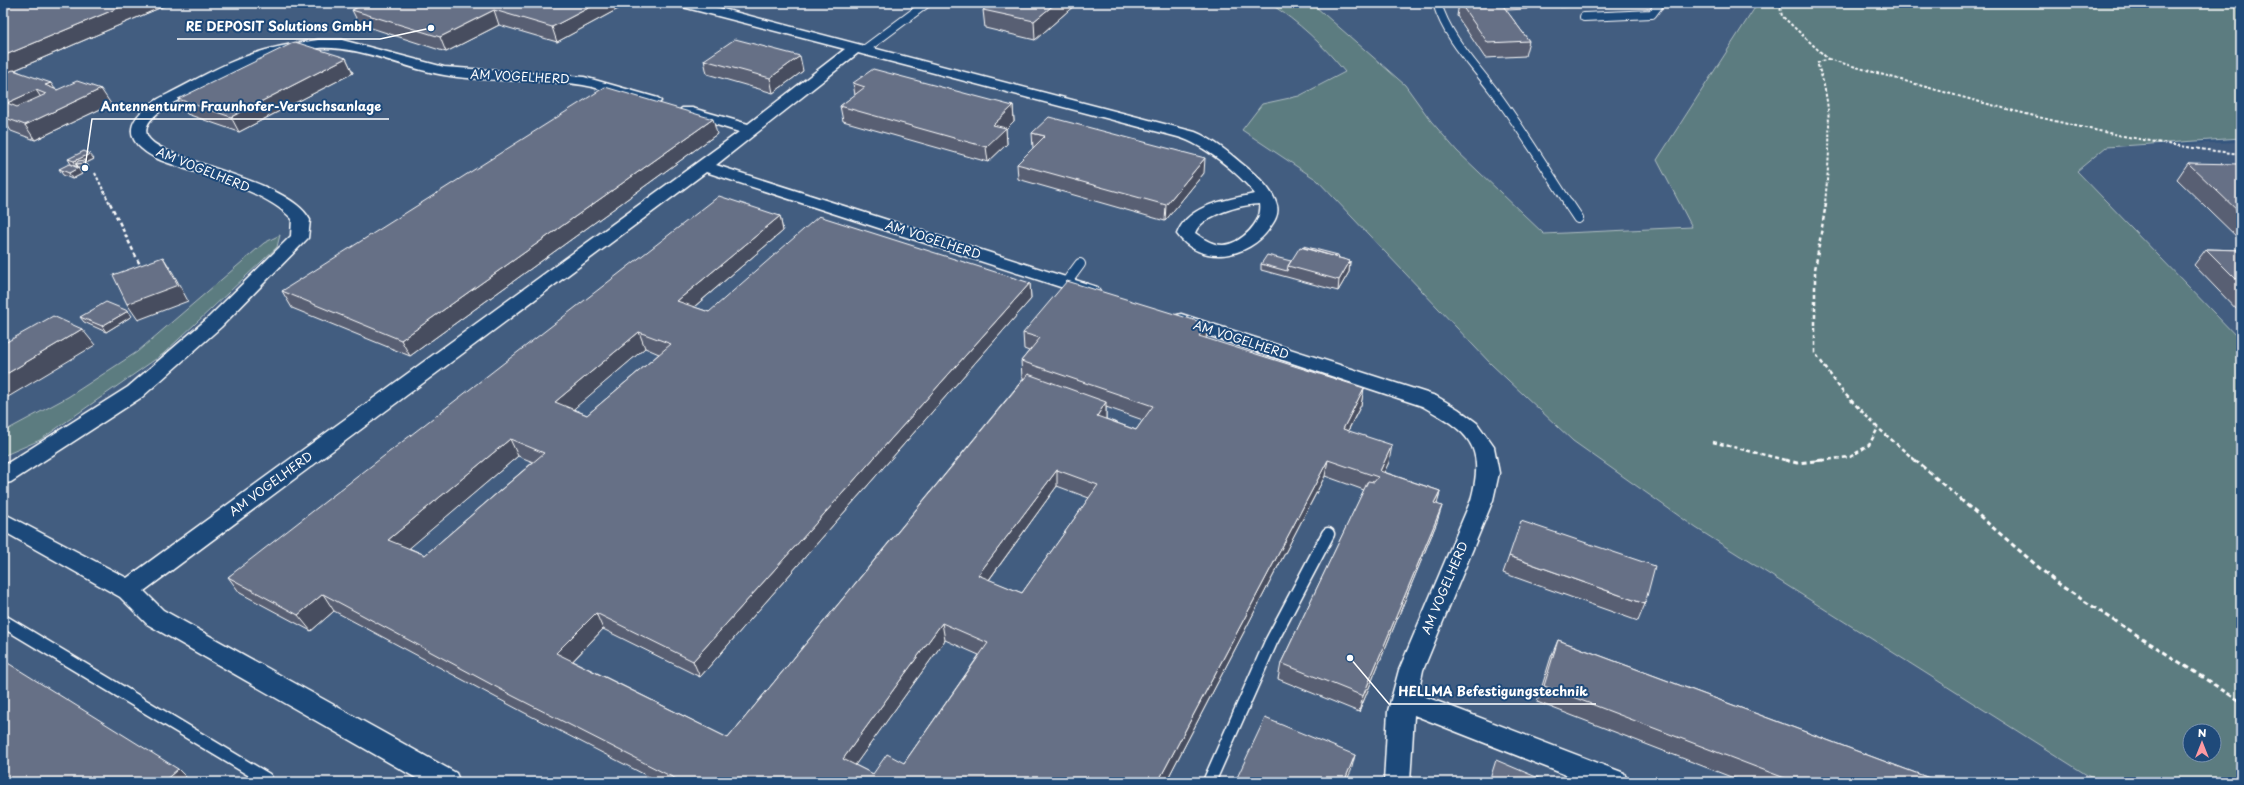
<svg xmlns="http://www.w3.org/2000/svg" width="2244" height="785" font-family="'Playpen Sans',sans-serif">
<rect width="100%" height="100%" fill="#34557e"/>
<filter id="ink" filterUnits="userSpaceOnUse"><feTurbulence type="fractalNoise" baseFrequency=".025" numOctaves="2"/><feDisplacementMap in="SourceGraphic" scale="8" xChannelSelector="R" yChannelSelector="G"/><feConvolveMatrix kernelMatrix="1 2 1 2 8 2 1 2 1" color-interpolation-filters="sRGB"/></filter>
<g filter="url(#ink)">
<!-- built -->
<path fill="#435d80" d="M3,3h1760l-9,6 -97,151 533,595 51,20v7h-2238z
M2241,142v199l-164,-170 28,-24z"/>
<!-- green -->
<path fill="#5b7b80" stroke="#adbdc0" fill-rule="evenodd" d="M1269,3h41l6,4 89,78 26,36 26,30 87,83 148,-7 -35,-67 97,-151 9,-6h478v135l-135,9 -29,24 164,170v441h-143l-402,-254 -123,-87 -82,-77 -174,-184 -75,-50 20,-26 37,-8 46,-24c-23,-28 -45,-49 -76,-69zM2190,731h24v24h-24z
M280,235l-3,12 -114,107 -123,86 -37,16v-24l65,-35 69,-45 127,-109z"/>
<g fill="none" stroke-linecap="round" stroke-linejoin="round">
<!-- service-far2 casing -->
<g stroke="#fff" stroke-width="10">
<path id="service-far2" d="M1367,3h31
M1437,3c10,34 35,59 56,87 27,36 51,76 76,114
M1584,17l68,-3 6,-8 -4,-3
M864,50l63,-47"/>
</g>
<!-- service-far1 casing -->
<g stroke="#fff" stroke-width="12">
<path id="service-far1" d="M1568,203l10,15
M1066,283l14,-19"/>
</g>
<!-- service casing -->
<g stroke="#fff" stroke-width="15">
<path id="service" d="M3,621l263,158 -3,3
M1209,782l62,-140 57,-108"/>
</g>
<!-- minor casing -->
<g stroke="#fff" stroke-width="3">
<path id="minor" d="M677,3h23l495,129c17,7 32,19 46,31 14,11 32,26 36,43 2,9 -3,16 -8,23 -20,29 -69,38 -92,5 11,-30 50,-34 78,-40 -16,-21 -52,-50 -77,-57l-320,-84 -142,112 381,122 3,4 -3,4 -6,2 -6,-2 -379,-123 -562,419 19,19 293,163 4,9h-37l-276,-158 -27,-27 -117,-66v-18l124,65 612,-446 -57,-18 -3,-3 3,-3h10l56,16 97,-75 -166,-43zM1260,204c3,18 -19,40 -37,41 -11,0 -19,-6 -28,-12 6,-18 48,-29 65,-29z
M318,40h24l102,27 140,10 74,21 3,3 -3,3 -5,2c-23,-6 -47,-17 -70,-21 -46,-7 -94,-2 -139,-10 -42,-7 -82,-29 -125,-27 -50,3 -93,29 -137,50 -11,6 -41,21 -35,37 9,26 141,42 163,85l-2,18 -87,89 -79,70 -131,85 -8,2v-18l125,-79 79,-68 84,-83 1,-17c-24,-26 -75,-40 -109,-51 -14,-5 -30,-9 -41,-19 -26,-22 4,-45 26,-55 26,-13 54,-30 82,-39 22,-8 45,-12 68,-15z
M1181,314l255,82 22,13 19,14 17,24 5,26 -6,27 -70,170 -5,24 206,79 4,9h-44l-170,-67 -4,67h-26l4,-71 11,-41 72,-170c15,-56 -3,-68 -49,-94l-248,-82 -2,-4 2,-4z"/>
</g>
<!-- path-far2 -->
<path stroke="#fff" stroke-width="2" stroke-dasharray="3 2" stroke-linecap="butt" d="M1779,3l3,13 46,43 -11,4c18,46 12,93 8,141
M1828,59c137,39 270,80 413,95
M95,173l15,31"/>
<!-- path-far1 -->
<path stroke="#fff" stroke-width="2.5" stroke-dasharray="4 3" stroke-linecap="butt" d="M110,203l31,64
M1826,203l-11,67v83l27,38 36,37 38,33
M1713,442l76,19
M1815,461l35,-4 19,-12 9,-17"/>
<!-- path -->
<path stroke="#fff" stroke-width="3" stroke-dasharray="5 3.5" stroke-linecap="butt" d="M1785,460l12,3 26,-3
M1915,460l143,124 183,118"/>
<!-- service-far2 -->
<use href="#service-far2" stroke="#1f4a7a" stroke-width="8"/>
<!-- service-far1 -->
<use href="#service-far1" stroke="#1f4a7a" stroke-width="10"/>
<!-- service -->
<use href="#service" stroke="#1f4a7a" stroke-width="12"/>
<!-- minor -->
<use href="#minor" fill="#1f4a7a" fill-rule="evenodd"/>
</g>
<!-- wall -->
<path fill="#585f73" stroke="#fff" fill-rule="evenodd" d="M3,3h168l-156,67 40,19 56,15 -76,36 -24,-9 -5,-8 -3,1z
M367,3h262l-72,39 -58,-17 -53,27 -87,-28 -7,-14z
M987,3h90l-42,37 -50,-12 -2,-18 5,-4 -1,-1z
M1459,3h70l-2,6 -21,1 23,31 -4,15 -40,2 -28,-42z
M1557,3h60l-1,1 -56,3z
M346,58l7,15 -114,59 -52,-18 -9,-15z
M704,60l99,11 -30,22 -66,-19z
M853,83l160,23 1,15 -8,8 1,15 -19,18 -145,-41 -3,-15 15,-11z
M1032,133l172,40 -39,48 -147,-42 -1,-15 16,-16z
M717,134l-307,222 -118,-48 -10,-17z
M68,159h26l-8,4 2,2v3l-8,1 -2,-3 -1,1 -6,-3z
M2188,163l53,4v74l-64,-62z
M59,169l23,5 -10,5 -9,-4z
M780,216l3,15 -89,76 15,5 321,-29 1,16 -331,378 -97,-48 -30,32 155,77 296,-360h-2l-1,-17 8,-10 -5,-2 -1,-16 183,6 158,49 -3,17 -13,26 41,31 -5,10 56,19 -3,13v18l-78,190 -81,-33 3,-16 83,-173 -39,-14 -159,306h-507l-136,-70 -189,-101 -23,20 -71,-38 -12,-16zM645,348l14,6 -72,61 -14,-6zM1106,407l37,13 -7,10 -30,-11zM518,456l15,6 -108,93 -16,-7zM1057,486l32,12 -67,95 -33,-13zM945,640l34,15 -75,108 -31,11 -18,-9z
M2206,249l35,1v64l-47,-49z
M1339,258l11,3 -1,11 -11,19 -77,-21v-6z
M132,316l-26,16 -22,-10 -4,-5z
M1509,556l136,48 -7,17 -135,-48z
M1558,640l382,142h-196l-207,-80 14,-45z"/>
<!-- shaded-wall -->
<path fill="#474e5e" stroke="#fff" d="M130,3h41l-168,72v-19z
M598,3h31l-72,39 -5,-15z
M1056,3h21l-42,37 -1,-19z
M494,10l5,15 -53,27 -6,-15z
M800,56l3,15 -30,22 -3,-15z
M346,58l7,15 -114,59 -8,-15z
M51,83l10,15 -16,-13z
M101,89l10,15 -76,36 -10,-15z
M36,90l10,15 -29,13 -10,-15z
M1013,106l1,15 -8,8 1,15 -19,18 -2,-15 7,-22z
M3,119l3,4 -3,1z
M713,119l4,15 -307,222 -9,-16z
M90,154l4,5 -8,4 2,2v3l-4,-5 -8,1 2,2 -1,1 -3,-6z
M1205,158l-1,15 -39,48 1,-16z
M78,168l4,6 -10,5 -3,-6z
M780,216l3,15 -101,86 -5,-16z
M163,257l10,16 15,28 -50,19 -11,-16z
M1350,261l-1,11 -11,19 1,-11z
M1030,283l1,16 -331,378 -7,-16z
M128,311l4,5 -26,16 -4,-6z
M1207,324l-1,17 -7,-5z
M82,329l13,16 -92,55v-24z
M639,332l6,16 -83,71 -7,-17z
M1364,388l-3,17 -21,41 3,-17z
M1106,402v17l-9,14v-17z
M510,439l8,17 -119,101 -11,-17z
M1392,445l-3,17 -12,26 3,-17z
M1328,460l-3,16 -159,306h-8z
M1057,470v16l-77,106 -2,-17z
M1440,491l-4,17 -2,-5z
M1442,506l-5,16 -78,190 4,-16z
M323,594l11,17 -23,20 -13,-16z
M596,613l7,16 -38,40 -9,-16z
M942,623l3,17 -97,135 -5,-16z
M1355,755l-4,16 -5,11h-2z
M178,769l13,13h-28z"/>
<!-- building -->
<path fill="#666f86" stroke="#fff" fill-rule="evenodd" d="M3,3h127l-127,53z
M367,3h231l-46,24 -58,-17 -54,27 -88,-27z
M992,3h64l-22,18 -51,-11z
M1460,3h41l28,38 -41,2z
M735,39l65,17 -30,22 -66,-18z
M295,42l51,16 -115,59 -53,-18z
M873,69l140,37 -20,19 13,3 -20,19 -146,-41 25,-19 -12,-4z
M13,70l38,13 -6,2 12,5 20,-9 24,8 -76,36 -22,-8v-3l5,-2 -5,-2v-36zM36,90l10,4 -29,13 -10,-4z
M605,87l108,32 -312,221 -119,-49z
M1049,117l156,41 -39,47 -149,-41 28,-28 -13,-3z
M84,151l6,3 -16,7 -6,-2z
M85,160l-1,3 -8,1 2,-3z
M2188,163l51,1 2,3v47z
M69,164l9,4 -9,5 -10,-4z
M719,196l61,20 -103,85 32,11 110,-96 211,67 -337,378 -97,-48 -40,40 172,85 300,-364 78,28 -9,14 39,14 17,-24 -132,-45 19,-23 -17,-5 44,-52 140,43 -8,12 165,52 -21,41 49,16 -12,26 60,20 -6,12 8,3 -79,190 -82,-33 87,-182 6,1 4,-5 -50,-17 -170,322h-476l-169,-86 -190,-102 -25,21 -70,-38zM639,332l32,12 -84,71 -32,-13zM510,439l34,14 -119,102 -37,-15zM1057,470l41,15 -76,108 -44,-18zM942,623l46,20 -84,120 -17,-9 -14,20 -30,-15z
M1303,246l35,9 1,3 -37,-11z
M1300,247l50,14 -11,19 -51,-14z
M2206,249l35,1v34z
M1267,255l24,6 -3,5 -1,5 -26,-7z
M163,257l15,28 -51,19 -14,-29z
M106,302l22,9 -26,15 -22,-9z
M53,316l29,13 -79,47v-32z
M1521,521l134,45 -10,38 -136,-48z
M1558,640l382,142h-145l-251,-96z
M3,660l175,109 -15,13h-160z
M1265,718l90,37 -11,27h-109z
M1496,760l52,22h-59z"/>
</g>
<g text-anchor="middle" stroke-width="4" stroke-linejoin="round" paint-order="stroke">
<!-- street labels -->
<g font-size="12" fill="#fff" stroke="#1f4a7a">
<text transform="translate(520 77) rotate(3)" y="4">AM VOGELHERD</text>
<text transform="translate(203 170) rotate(22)" y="4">AM VOGELHERD</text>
<text transform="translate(933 240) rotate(18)" y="4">AM VOGELHERD</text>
<text transform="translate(1241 340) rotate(18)" y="4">AM VOGELHERD</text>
<text transform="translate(271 484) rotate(-36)" y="4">AM VOGELHERD</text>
<text transform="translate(1445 588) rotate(-67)" y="4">AM VOGELHERD</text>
</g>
</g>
<!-- callouts -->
<path fill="none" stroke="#fff" stroke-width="1.5" d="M431 28L380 39H177M85 168L92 119H389M1350 658L1389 704H1596"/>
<g fill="#fff" stroke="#1f4a7a" stroke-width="1.5">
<circle cx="431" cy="28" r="4"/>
<circle cx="85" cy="168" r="4"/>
<circle cx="1350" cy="658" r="4"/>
</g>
<g font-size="13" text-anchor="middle" font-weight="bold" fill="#fff" stroke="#1f4a7a" stroke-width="4" stroke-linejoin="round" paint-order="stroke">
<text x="279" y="31">RE DEPOSIT Solutions GmbH</text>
<text x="241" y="111">Antennenturm Fraunhofer-Versuchsanlage</text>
<text x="1493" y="696">HELLMA Befestigungstechnik</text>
</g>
<!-- margin -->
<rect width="2244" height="785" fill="none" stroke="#1f4a7a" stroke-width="16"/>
<rect x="8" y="8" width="2228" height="769" fill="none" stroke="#fff" stroke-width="1.5" filter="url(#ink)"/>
<!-- north arrow -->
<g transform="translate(2202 743)"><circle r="19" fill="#1f4a7a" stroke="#7992af"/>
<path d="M0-3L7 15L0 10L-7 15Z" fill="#ff9aa2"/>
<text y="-6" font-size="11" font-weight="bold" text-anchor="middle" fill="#ffffff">N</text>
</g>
</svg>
